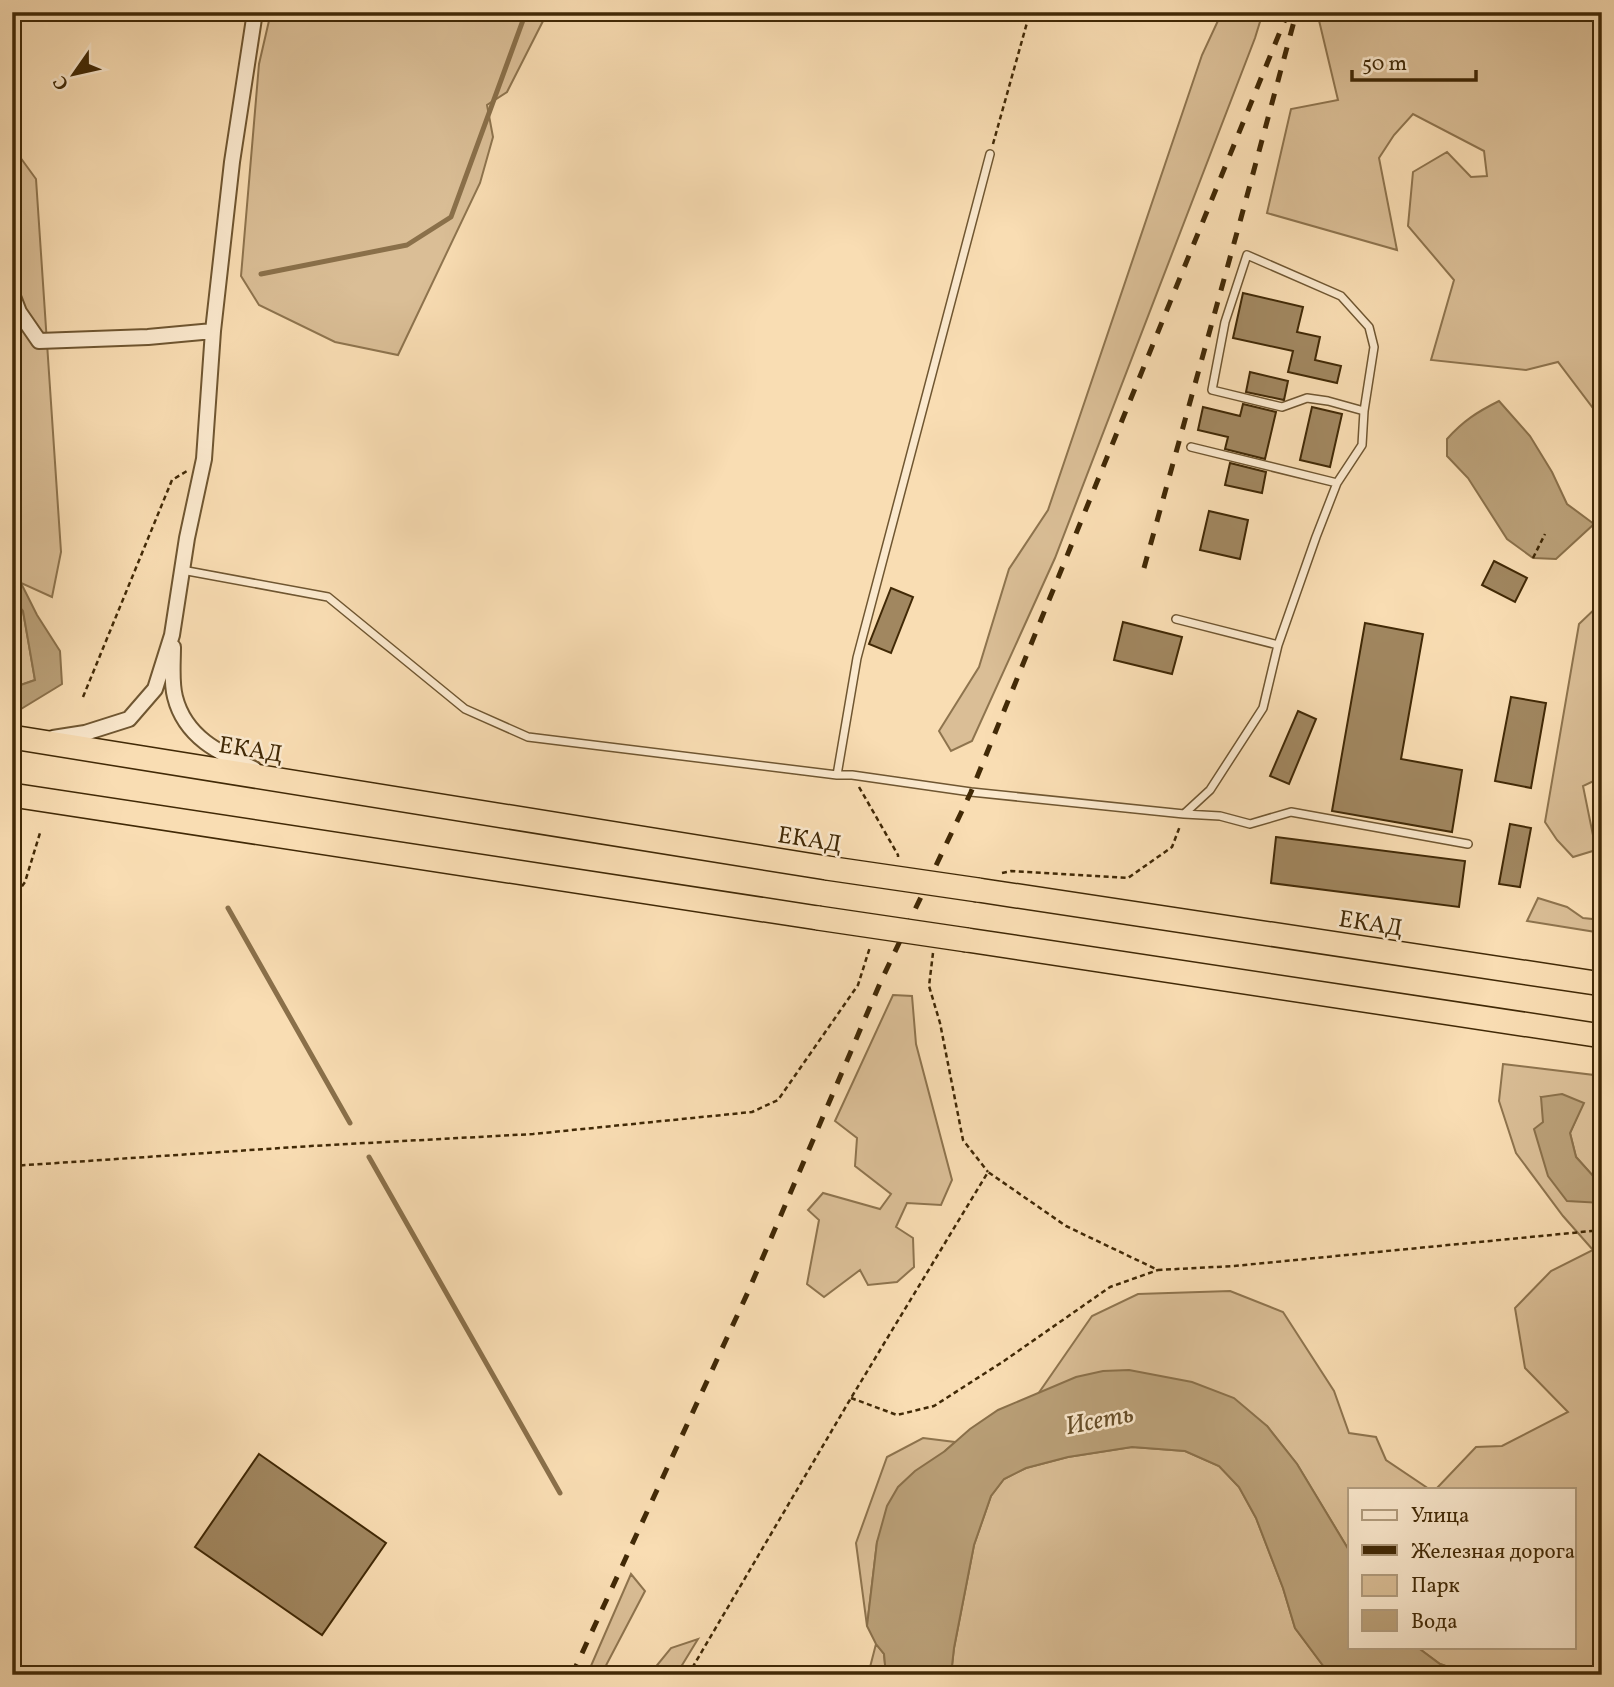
<svg xmlns="http://www.w3.org/2000/svg" width="1614" height="1687" font-family="Vollkorn,serif">
<rect width="100%" height="100%" fill="#f9ddb3"/>
<filter id="stains"><feTurbulence type="fractalNoise" baseFrequency=".00286" numOctaves="4"/><feColorMatrix values="0 0 0 0 .2 0 0 0 0 .09 0 0 0 0 .02 0 0 0 .5 -.17"/></filter>
<radialGradient id="worn" r=".72"><stop offset=".6" stop-color="#630" stop-opacity="0"/><stop offset="1" stop-color="#630" stop-opacity=".3"/></radialGradient>
<!-- green -->
<path fill="#dabe96" stroke="#8e744e" stroke-width="2" d="M271,12h275l-3,9 -36,71 -20,13 6,32 -13,46 -82,172 -63,-13 -76,-37 -18,-29 18,-212z
M1222,12h41l-8,26 -200,520 -83,183 -21,10 -12,-20 40,-64 30,-98 39,-59 154,-455z
M1317,12h285v408l-44,-58 -32,8 -95,-10 23,-80 -46,-54 5,-54 34,-20 24,25 16,-1 -3,-25 -71,-37 -19,21 -15,23 18,92 -130,-37 24,-104 47,-9z
M12,146l24,33 25,373 -9,45 -31,-14 -9,-10z
M12,598l11,13 12,69 -23,8z
M1602,602v175l-19,9 13,64 -23,7 -16,-17 -12,-18 34,-198z
M1538,898l29,9 16,11 19,2v13l-75,-12z
M893,995l19,1 4,48 36,136 -11,25 -34,-2 -11,24 17,11 1,29 -17,15 -29,3 -8,-15 -36,27 -17,-13 12,-64 -11,-10 15,-17 57,16 11,-15 -36,-28 2,-28 -22,-17z
M1503,1064l99,12v99l-9,1 -17,-19 -6,-24 13,-30 -42,-6 59,106h2v465l-25,7h-106l-31,-11 -23,-17h157v-158h-138l40,-42 26,-1 66,-34 -43,-44 -10,-60 36,-37 42,-21 -30,-34 -47,-63 -17,-52z
M1230,1291l53,21 51,79 15,42 27,4 10,23 43,29h-79v63l-53,-88 -30,-38 -229,-32 54,-78 46,-22z
M923,1438l32,4 -10,9 -68,91 -10,84 -11,-83 31,-86z
M1132,1447l53,4 34,15 20,21 17,31 27,70 12,40 35,47h-379l3,-27 20,-103 17,-49 13,-17 22,-11 42,-11z
M631,1574l14,17 -44,84h-14z
M698,1639l-22,36h-27l22,-27z
M876,1644l8,10 2,21h-18z"/>
<!-- water -->
<path fill="#baa078" stroke="#8a704a" stroke-width="2" d="M1499,401l31,35 22,36 15,32 27,20 -38,35 -23,-1 -26,-19 -39,-61 -21,-22v-17c16,-18 30,-27 52,-38z
M12,573l9,10 16,32 23,36 2,33 -41,25 -9,-2v-19l23,-8 -12,-69 -11,-13z
M1562,1094l22,9 -14,30 6,24 17,19 9,-1v28l-35,-2 -19,-25 -14,-47 9,-7 -2,-25z
M1129,1370l63,12 42,16 33,28 30,38 53,88v95h67l23,17 31,11h-141l-35,-47 -12,-40 -27,-70 -17,-31 -20,-21 -34,-15 -53,-4 -64,10 -42,11 -22,11 -13,17 -17,49 -20,103 -3,27h-65l-2,-21 -8,-10 -9,-18 10,-84 10,-36 11,-19 17,-16 30,-20 25,-22 28,-19 78,-33 27,-6z"/>
<g fill="none" stroke-linecap="round" stroke-linejoin="round">
<!-- stream -->
<path stroke="#8a704a" stroke-width="5" d="M261,274l146,-29 44,-28 75,-205
M228,908l122,215
M369,1157l191,336"/>
</g>
<!-- building -->
<path fill="#a18760" stroke="#412906" stroke-width="2" d="M1243,293l60,14 -6,25 23,5 -5,23 26,6 -4,17 -49,-11 5,-21 -60,-13z
M1250,372l38,9 -4,19 -38,-8z
M1243,404l33,8 -11,47 -40,-10 3,-12 -30,-7 5,-23 37,9z
M1312,407l30,7 -12,53 -30,-7z
M1230,463l36,9 -4,21 -37,-8z
M1209,511l39,9 -8,39 -40,-9z
M1494,561l33,17 -12,24 -33,-17z
M891,588l22,9 -22,56 -22,-9z
M1123,622l59,15 -10,37 -58,-14z
M1365,623l58,11 -22,125 61,11 -10,62 -120,-21z
M1511,697l35,6 -15,85 -36,-7z
M1298,711l18,8 -27,65 -19,-8z
M1510,824l21,4 -11,59 -21,-3z
M1276,837l189,24 -6,46 -188,-24z
M259,1454l127,89 -64,92 -127,-88z"/>
<g fill="none" stroke-linecap="round" stroke-linejoin="round">
<!-- service casing -->
<g stroke="#6f5631" stroke-width="10">
<path id="service" d="M1191,447l146,36
M182,570l146,27 137,112 63,28 309,38h15l119,17 213,22 26,-24 53,-82 15,-63 38,-108 21,-54 25,-38 2,-34 10,-64 -5,-20 -28,-31 -94,-41 -22,67 -13,68 70,17 25,-9 21,3 36,10
M1176,619l102,26
M837,775l20,-117 133,-504
M1184,814l36,2 30,8 41,-12 177,32"/>
</g>
<!-- minor casing -->
<g stroke="#6f5631" stroke-width="18">
<path id="minor" d="M12,294l7,18 20,29 109,-4 65,-6
M173,647c0,16 -2,35 2,50 10,40 44,56 79,72
M53,738l32,-5 44,-14 26,-30 17,-54 15,-97 17,-79 9,-128 19,-169 23,-150"/>
</g>
<!-- trunk casing -->
<g stroke="#412906" stroke-width="26">
<path id="trunk" d="M12,737l815,131
M12,795l806,123
M978,890l624,94
M967,940l635,96"/>
</g>
<!-- path -->
<path stroke="#412906" stroke-width="2.5" stroke-dasharray="5 3.5" stroke-linecap="butt" d="M993,144l37,-132
M1533,558l12,-24
M83,697l89,-217 15,-9
M859,787l39,68v2
M1002,873l9,-2 117,7 44,-31 8,-21
M12,900l13,-18 15,-49
M933,953l-4,33 11,37 23,117 25,32
M12,1166l299,-20 222,-12 219,-22 26,-12 80,-115 12,-38
M851,1398l46,17 37,-9 70,-45 106,-74 48,-17
M688,1675l163,-277 137,-226 78,54 92,44 76,-4 368,-36"/>
<!-- service -->
<use href="#service" stroke="#fbe9ce" stroke-width="7"/>
<!-- minor -->
<use href="#minor" stroke="#fbe9ce" stroke-width="14"/>
<!-- trunk -->
<use href="#trunk" stroke="#f9ddb3" stroke-width="23"/>
<!-- rail -->
<path stroke="#412906" stroke-width="5" stroke-dasharray="12 12" stroke-linecap="butt" d="M1144,568l97,-350 55,-204
M572,1675l176,-383 133,-311 90,-189 317,-780"/>
<!-- trunk-bridge casing -->
<g stroke="#412906" stroke-width="26" stroke-linecap="butt">
<path id="trunk-bridge" d="M827,868l151,22
M818,918l149,22"/>
</g>
<!-- trunk-bridge -->
<use href="#trunk-bridge" stroke="#f9ddb3" stroke-width="23"/>
</g>
<g text-anchor="middle" stroke-width="5" stroke-linejoin="round" paint-order="stroke">
<!-- street labels -->
<g font-size="24" fill="#412906" stroke="#fbe9ce">
<text transform="translate(251 749) rotate(9)" y="8">ЕКАД</text>
<text transform="translate(810 839) rotate(9)" y="8">ЕКАД</text>
<text transform="translate(1371 923) rotate(9)" y="8">ЕКАД</text>
</g>
<!-- water labels -->
<g font-size="26" font-style="italic" fill="#654d28" stroke="#fbe9ce">
<text transform="translate(1099 1419) rotate(-11)" y="9">Исеть</text>
</g>
</g>
<!-- margin -->
<rect width="1614" height="1687" fill="none" stroke="#f9ddb3" stroke-width="42"/>
<rect x="14" y="14" width="1586" height="1659" fill="none" stroke="#412906" stroke-width="3.5"/>
<rect x="21" y="21" width="1572" height="1645" fill="none" stroke="#412906" stroke-width="2"/>
<!-- legend -->
<rect x="1348" y="1488" width="228" height="161" fill="#fbe9ce" stroke="#b19c7e" stroke-width="2"/>
<rect x="1362" y="1510" width="35" height="10" fill="#fbe9ce" stroke="#b19c7e" stroke-width="2"/>
<text x="1411" y="1522" font-size="21" fill="#412906">Улица</text>
<rect x="1362" y="1545" width="35" height="10" fill="#412906" stroke="#b19c7e" stroke-width="2"/>
<text x="1411" y="1558" font-size="21" fill="#412906">Железная дорога</text>
<rect x="1362" y="1575" width="35" height="21" fill="#dabe96" stroke="#b19c7e" stroke-width="2"/>
<text x="1411" y="1592" font-size="21" fill="#412906">Парк</text>
<rect x="1362" y="1610" width="35" height="21" fill="#baa078" stroke="#b19c7e" stroke-width="2"/>
<text x="1411" y="1628" font-size="21" fill="#412906">Вода</text>
<!-- north arrow -->
<g transform="translate(74 74) rotate(236)" stroke="#fbe9ce" stroke-width="5" paint-order="stroke">
<path d="M0-5L12 26L0 18L-12 26Z" fill="#412906"/>
<text y="-10" font-size="19" font-weight="bold" text-anchor="middle" fill="#412906">С</text>
</g>
<!-- scale -->
<path d="M1352 70v10h124v-10" fill="none" stroke="#412906" stroke-width="3.5"/>
<text x="1362" y="70" font-size="21" fill="#412906" stroke="#fbe9ce" stroke-width="5" paint-order="stroke">50 m</text>
<rect width="100%" height="100%" filter="url(#stains)"/>
<rect width="100%" height="100%" fill="url(#worn)"/>
</svg>
